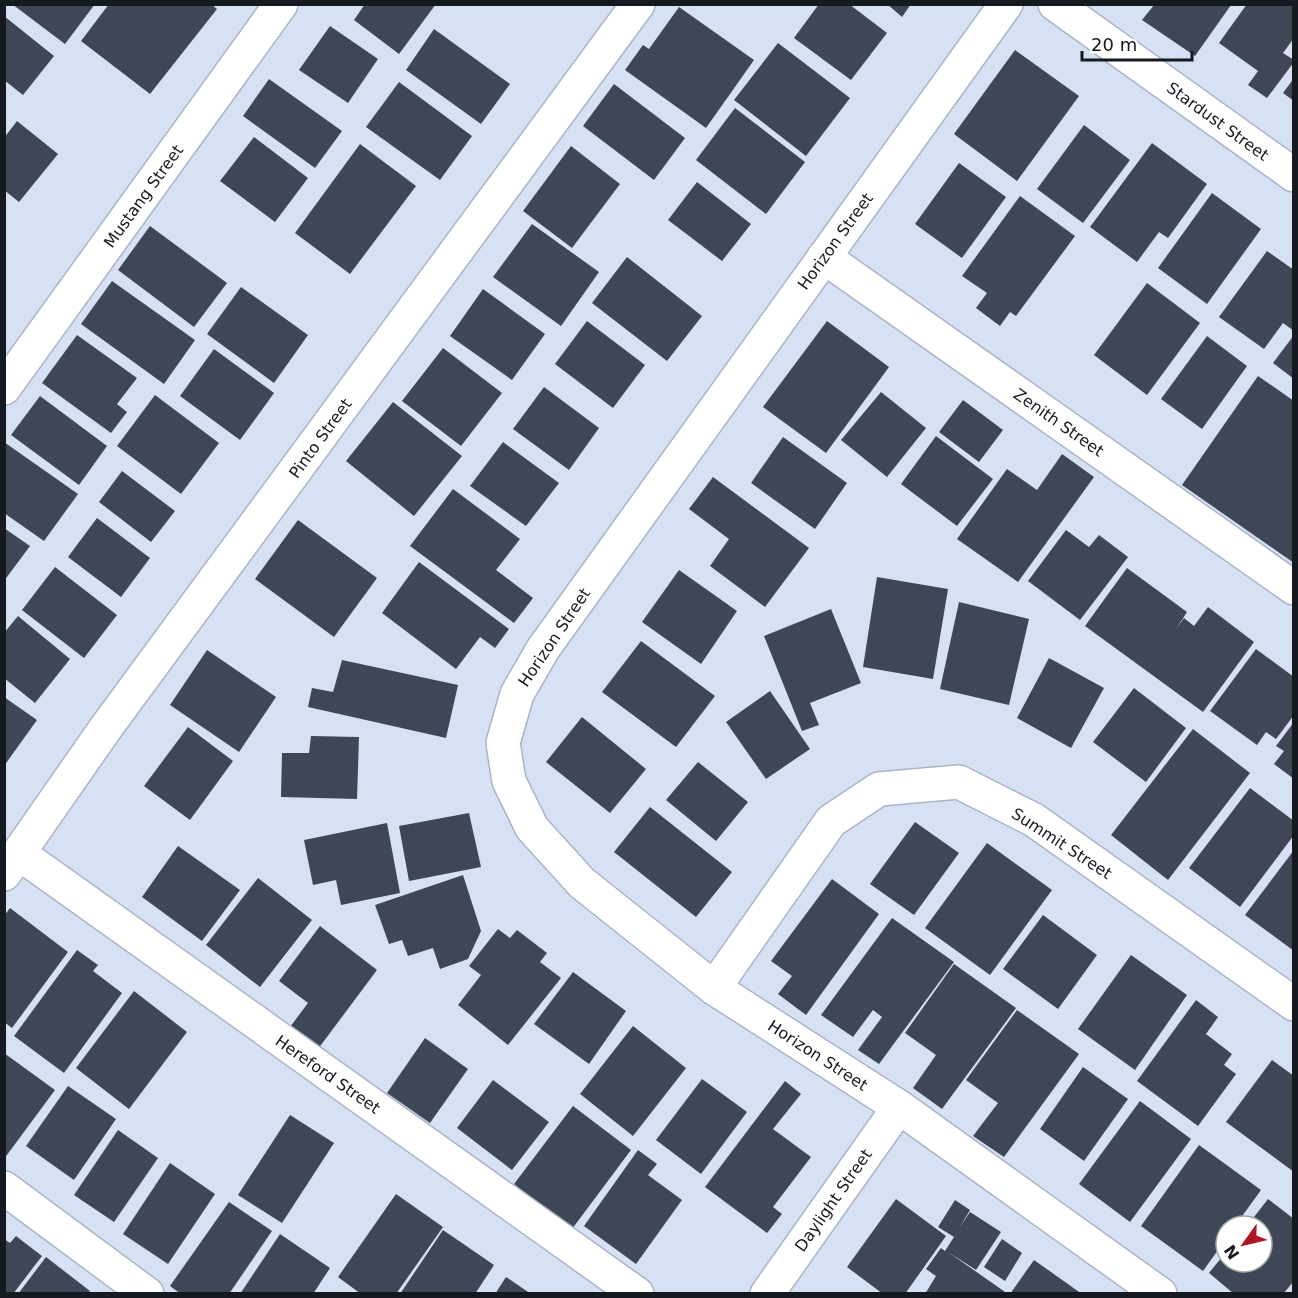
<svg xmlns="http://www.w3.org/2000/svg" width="1298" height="1298" font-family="'DejaVu Sans',sans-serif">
<rect width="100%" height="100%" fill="#d6e1f4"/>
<!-- building -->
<path fill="#3f4757" d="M12,4h83l-30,40z
M109,4h102l6,5 -67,85 -69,-53z
M365,4h71l-37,50 -45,-34z
M819,4h30l38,29 -36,47 -57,-42z
M887,4h24l-9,13z
M1247,4h47v34l-11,15 11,7v2l-27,36 -19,-13 10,-14 -39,-28z
M1154,5h77l-36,51 -53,-36z
M679,7l75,53 -48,68 -81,-58 18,-25 6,4z
M4,16l50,40 -31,39 -19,-15z
M330,26l48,33 -30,44 -49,-33z
M434,29l76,55 -29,40 -75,-54z
M778,43l72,55 -44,58 -72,-56z
M1015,50l64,46 -62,85 -63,-47z
M1294,78v23l-11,-8z
M269,79l73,52 -27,37 -72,-52z
M399,82l73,54 -32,44 -74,-53z
M614,84l71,54 -31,42 -71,-54z
M735,108l70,54 -39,52 -70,-54z
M17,121l41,33 -39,48 -15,-12v-52z
M1084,125l46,35 -47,63 -46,-34z
M254,137l54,41 -33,44 -55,-41z
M1152,143l55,41 -39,54 -9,-6 -22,30 -47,-35z
M360,144l56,42 -66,88 -55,-41z
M571,146l49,38 -48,64 -49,-37z
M959,163l47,34 -44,61 -47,-34z
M697,182l54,42 -29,37 -54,-41z
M1212,193l49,36 -54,75 -49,-36z
M1020,196l55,40 -59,80 -6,-4 -10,14 -24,-18 11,-15 -25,-17z
M532,224l67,48 -38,54 -68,-49z
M150,226l77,57 -33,44 -76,-57z
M1267,251l27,19v61l-11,-8 -19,26 -45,-32z
M627,257l75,59 -35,45 -75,-58z
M112,281l83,59 -31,44 -83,-60z
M1147,283l53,40 -53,72 -53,-40z
M241,287l67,48 -34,48 -67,-49z
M483,289l62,45 -33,46 -62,-44z
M587,321l58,44 -32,43 -58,-44z
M827,321l62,46 -63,86 -63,-46z
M77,335l60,43 -20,26 10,8 -16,21 -69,-50z
M1294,335v44l-21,-16z
M1207,336l40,30 -45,63 -41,-30z
M443,348l59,45 -41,53 -59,-45z
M214,349l60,44 -34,47 -60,-44z
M1258,376l36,25v162l-112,-78z
M544,387l55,41 -30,42 -56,-41z
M881,392l45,36 -39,49 -46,-37z
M155,395l64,48 -38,51 -64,-48z
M40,396l67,50 -28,39 -68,-50z
M963,400l40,30 -24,32 -40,-30z
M393,402l69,54 -48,60 -68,-55z
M936,436l57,43 -36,47 -56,-42z
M783,437l64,46 -32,46 -64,-46z
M4,442l74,52 -34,47 -40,-28z
M503,442l56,41 -33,43 -56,-40z
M1062,454l32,23 -76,105 -61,-43 50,-70 30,21z
M122,471l53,40 -24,31 -52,-40z
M713,477l96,71 -44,59 -55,-41 19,-27 -40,-30z
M453,489l67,50 -24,31 37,28 -19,25 -104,-77z
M97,518l53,40 -29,39 -53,-40z
M298,520l79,58 -43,59 -79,-58z
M4,528l26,18 -26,35z
M1066,530l23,17 10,-12 29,22 -48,63 -52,-39z
M419,562l90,67 -14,19 -15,-11 -24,32 -74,-56z
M55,567l62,48 -33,43 -62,-48z
M1127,568l60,44 -11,17 8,-11 10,8 14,-19 46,35 -51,70 -118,-86z
M679,570l58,41 -36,53 -59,-42z
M877,577l71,12 -15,90 -70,-12z
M959,602l70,17 -20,86 -69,-16z
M831,609l30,74 -51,20 9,22 -17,6 -38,-95z
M18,616l52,43 -35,44 -31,-25v-45z
M641,641l74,55 -39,51 -74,-55z
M1256,649l38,28v38l-18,24 -10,-7 -9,13 -47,-34z
M207,650l69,47 -37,55 -69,-47z
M1049,658l55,30 -33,60 -54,-30z
M342,660l116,25 -12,53 -138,-31 4,-19 21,4z
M1134,688l52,40 -40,54 -53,-40z
M770,691l40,58 -44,30 -40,-57z
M4,697l33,23 -33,46z
M582,717l64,52 -36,44 -64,-51z
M1294,722v57l-20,-15 10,-13 -8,-5z
M188,727l45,34 -43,59 -46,-34z
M1193,729l57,44 -82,107 -57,-45z
M311,736l48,1 -2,62 -76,-2 1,-44h27z
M698,762l50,40 -32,39 -50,-41z
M1250,788l44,33v14l-54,72 -51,-39z
M650,807l82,65 -36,45 -82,-65z
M469,813l12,54 -72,14 -10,-55z
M915,822l44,31 -45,62 -44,-31z
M387,823l13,70 -59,12 -5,-25 -23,5 -9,-45z
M987,843l65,47 -62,85 -65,-47z
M178,846l62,44 -38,51 -60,-44z
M1294,850v101l-49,-36z
M463,875l18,56 -13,28 -28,10 -7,-21 -25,8 -6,-16 -13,4 -14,-39z
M258,878l54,42 -52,67 -54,-42z
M832,879l47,35 -73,101 -28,-21 14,-18 -21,-15z
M10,908l58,44 -56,76 -8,-6v-106z
M1043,915l54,40 -39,54 -55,-40z
M892,918l62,44 -75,102 -21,-14 24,-33 -9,-7 -20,27 -32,-22z
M320,926l57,44 -59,79 -28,-22 18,-24 -29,-22z
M498,929l12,9 7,-8 30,23 -7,9 21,16 -53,67 -50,-40 23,-30 -12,-9z
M77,950l21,15 -5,6 29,22 -58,80 -50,-37z
M1131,955l56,40 -52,75 -57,-41z
M954,964l62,44 -74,101 -29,-21 23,-33 -31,-22z
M573,972l53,39 -37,53 -55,-40z
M134,991l53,41 -58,77 -53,-41z
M1196,1000l22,17 -12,17 26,20 -8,11 12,9 -38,52 -61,-45z
M1017,1010l62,44 -75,103 -31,-21 25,-33 -32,-23z
M633,1026l53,42 -53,68 -53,-42z
M425,1038l43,31 -38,54 -43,-30z
M4,1053l51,37 -51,69z
M1272,1060l22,16v96l-68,-50z
M1083,1067l45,32 -44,62 -44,-32z
M702,1079l45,33 -46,62 -45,-34z
M493,1080l56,42 -37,48 -55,-42z
M785,1081l16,13 -28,35 38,28 -38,50 9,7 -15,19 -62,-46z
M68,1086l48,33 -42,61 -48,-34z
M1140,1101l51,38 -61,83 -51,-38z
M573,1106l58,44 -59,79 -58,-45z
M290,1115l44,28 -52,80 -44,-28z
M118,1130l40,28 -44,64 -40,-27z
M1199,1145l62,45 -26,36h-9v13l-23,32 -62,-45z
M638,1150l19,14 -9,11 34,25 -46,64 -52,-38z
M170,1163l45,31 -47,70 -45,-30z
M396,1194l47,33 -47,67h-35l-23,-17z
M896,1199l50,37 -41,58h-22l-36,-27z
M1268,1199l26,20v62l-11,13h-49l-25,-21 17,-21v10h36v-36h-15z
M955,1200l15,10 -10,17 10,-15 31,20 -25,38 -28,-18 60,42h-83l11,-18 -10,-7 15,-21 4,3 9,-14 -16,-10z
M229,1202l43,29 -43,63h-48l-11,-8z
M443,1230l51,35 -19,29h-75z
M280,1234l50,34 -17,26h-73z
M16,1236l26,20 -29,38h-9v-55l6,4z
M1002,1239l20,14 -17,28 -21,-14z
M46,1257l44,34 -2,3h-70z
M1034,1260l48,34h-72z
M506,1277l25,17h-36z"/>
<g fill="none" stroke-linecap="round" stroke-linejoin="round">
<!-- minor casing -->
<g stroke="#abb4c7" stroke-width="36">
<path id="minor" d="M1055,4l239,171
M824,257l470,331
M4,388l277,-384
M20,854l617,440
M4,874l101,-145 533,-725
M714,988l117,-167 48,-32 80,-7 75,38 260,184
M4,1188l143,106
M767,1294l132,-187"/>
</g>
<!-- tertiary casing -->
<g stroke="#abb4c7" stroke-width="36">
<path id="tertiary" d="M1006,4l-463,645 -26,45 -14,49 6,38 23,47 50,55 132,105 185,119 261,187"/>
</g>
<!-- minor -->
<use href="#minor" stroke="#fff" stroke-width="33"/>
<!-- tertiary -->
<use href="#tertiary" stroke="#fff" stroke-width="33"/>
</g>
<g text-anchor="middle" stroke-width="6" stroke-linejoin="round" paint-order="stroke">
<!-- street labels -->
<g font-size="16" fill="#151920" stroke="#fff">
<text transform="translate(1218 121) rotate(36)" y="6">Stardust Street</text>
<text transform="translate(143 196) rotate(-54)" y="6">Mustang Street</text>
<text transform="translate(835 241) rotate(-54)" y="6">Horizon Street</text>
<text transform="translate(1059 422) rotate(35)" y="6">Zenith Street</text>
<text transform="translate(320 438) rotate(-54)" y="6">Pinto Street</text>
<text transform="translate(554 637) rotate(-56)" y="6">Horizon Street</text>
<text transform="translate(1062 843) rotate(33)" y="6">Summit Street</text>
<text transform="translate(818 1055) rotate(33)" y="6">Horizon Street</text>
<text transform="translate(328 1074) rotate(35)" y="6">Hereford Street</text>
<text transform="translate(833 1200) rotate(-55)" y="6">Daylight Street</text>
</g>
</g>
<!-- border -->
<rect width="1298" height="1298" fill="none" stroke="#151920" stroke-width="12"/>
<!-- north arrow -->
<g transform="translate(1244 1244) rotate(236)"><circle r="28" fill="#ffffff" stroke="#a1a3a6" stroke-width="1.5"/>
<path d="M0-4.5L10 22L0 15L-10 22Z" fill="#ac1825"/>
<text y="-9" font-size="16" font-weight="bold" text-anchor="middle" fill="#151920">N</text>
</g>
<!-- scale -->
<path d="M1082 51v9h110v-9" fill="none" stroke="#151920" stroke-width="3"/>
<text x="1091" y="51" font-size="18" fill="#151920" stroke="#ffffff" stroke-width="4.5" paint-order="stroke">20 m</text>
</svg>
